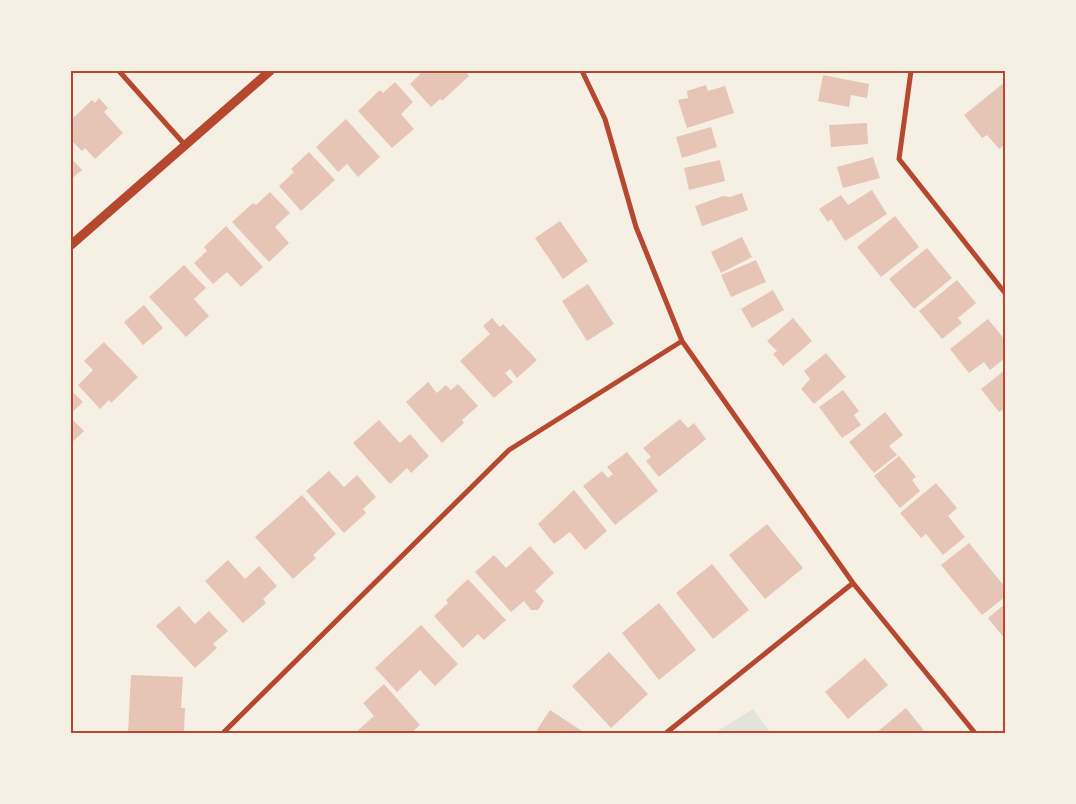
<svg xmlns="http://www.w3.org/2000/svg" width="1076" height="804" font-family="'Sofia Sans Condensed',sans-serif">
<rect width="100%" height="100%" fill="#f6efe4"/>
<!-- green -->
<path fill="#e2e4dc" d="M753,709l18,24h-57z"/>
<!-- building -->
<path fill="#e6c5b7" d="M423,71h41l5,5 -27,25 -2,-2 -9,8 -21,-23z
M823,75l46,9 -2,14 -16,-3 -2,12 -31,-6z
M395,82l18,20 -12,12 13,15 -22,19 -34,-37 22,-21 3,3z
M1005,82v62l-6,5 -12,-14 -5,3 -18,-23z
M706,85l2,6 17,-5 9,27 -47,15 -9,-28 10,-2 -1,-7z
M99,98l9,10 -4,4 19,21 -28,26 -10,-11 -3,3 -11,-11v-20l21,-20 3,3z
M346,119l34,38 -22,20 -11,-13 -9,8 -22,-25z
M867,123l1,21 -37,3 -2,-22z
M711,127l6,20 -35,11 -6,-21z
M309,152l26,28 -34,31 -22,-25 15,-14 -3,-3z
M873,157l7,21 -37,10 -6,-21z
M71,158l11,12 -11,9z
M720,160l5,21 -36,9 -5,-22z
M872,190l15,24 -42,27 -14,-22 -3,3 -9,-13 22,-14 7,10z
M270,192l20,21 -15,14 14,16 -20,19 -37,-40 21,-19 3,2z
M742,193l6,17 -46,16 -7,-20 28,-10 7,1z
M895,216l24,31 -38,30 -24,-30z
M560,221l28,40 -25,18 -28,-41z
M226,226l37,41 -22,20 -14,-15 -14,12 -19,-21 13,-12 -3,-4z
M742,237l10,20 -31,16 -10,-21z
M927,248l25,30 -38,31 -25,-30z
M756,260l10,22 -35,15 -10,-22z
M184,265l22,23 -12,11 15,17 -23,21 -37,-40z
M957,280l19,23 -18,15 4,5 -20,16 -23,-28z
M588,284l26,40 -27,17 -25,-40z
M773,290l11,20 -32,18 -11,-19z
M144,305l19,23 -20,17 -19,-23z
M492,318l8,9 3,-3 34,36 -20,18 -7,-9 -5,4 8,9 -19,16 -34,-37 30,-27 -7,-8z
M793,318l19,23 -29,25 -10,-12 4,-3 -10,-10z
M988,319l17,21v18l-15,12 -6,-8 -15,11 -19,-24z
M104,342l34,35 -27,26 -2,-3 -9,9 -22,-24 15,-15 -9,-9z
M826,353l20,24 -32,27 -13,-15 9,-10 -6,-8z
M1005,370v38l-6,4 -18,-23z
M428,382l9,11 9,-8 5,5 7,-6 20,22 -16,14 2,3 -22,20 -36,-41z
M71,390l12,12 -12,11z
M843,390l16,21 -5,4 7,10 -19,13 -23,-31z
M885,412l18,23 -14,11 8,9 -23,18 -25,-31z
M71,418l13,13 -13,12z
M680,419l8,9 6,-5 12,16 -47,38 -13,-16 5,-4 -8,-9z
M379,420l21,23 10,-9 19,22 -18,17 -4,-5 -17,16 -37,-41z
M627,452l31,39 -43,34 -32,-39 19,-15 6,7 5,-4 -6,-7z
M899,456l17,21 -4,3 8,11 -20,17 -26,-32z
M329,471l15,16 13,-12 19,22 -13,12 3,4 -22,20 -38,-42z
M936,483l21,25 -9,8 17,21 -22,18 -17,-21 -5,4 -21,-25z
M574,490l33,41 -22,19 -15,-18 -16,12 -16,-20z
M302,495l34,39 -23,21 3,3 -23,21 -38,-42z
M767,524l36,44 -38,31 -36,-44z
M969,543l36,44v10l-23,18 -41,-50z
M530,546l24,27 -19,18 9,10 -6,9h-7l-7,-9 -13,11 -36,-40 19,-17 12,13z
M228,560l17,19 14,-13 18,20 -14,13 3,4 -23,20 -38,-42z
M712,564l37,46 -36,29 -37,-46z
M468,579l38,41 -22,20 -6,-6 -15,14 -29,-32 14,-13 -2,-3z
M659,603l37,47 -37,30 -37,-47z
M1005,604v35l-17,-21z
M179,606l16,18 14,-13 19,20 -15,13 4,4 -22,20 -39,-42z
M421,625l37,39 -23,22 -15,-16 -23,22 -22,-24z
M609,652l39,42 -37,34 -39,-42z
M865,658l23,27 -40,34 -23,-27z
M131,675l52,2 -2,31h4l-1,25h-56z
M384,684l36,41 -9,8h-56l19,-17 -11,-13z
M906,708l20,25h-50z
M550,710l35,23h-50z"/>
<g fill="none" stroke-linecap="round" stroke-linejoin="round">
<!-- minor -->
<path stroke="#b5482f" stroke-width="5" d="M119,71l66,74
M582,71l23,48 31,108 46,114 171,242 122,150
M911,71l-12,88 106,134
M224,732l285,-282 173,-109
M666,733l187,-150"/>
<!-- tertiary -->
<path stroke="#b5482f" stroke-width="9" d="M71,245l199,-174"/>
</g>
<!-- border -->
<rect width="1076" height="804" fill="none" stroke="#f6efe4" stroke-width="145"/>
<rect x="72" y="72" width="932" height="660" fill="none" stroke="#b5482f" stroke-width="2"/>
</svg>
